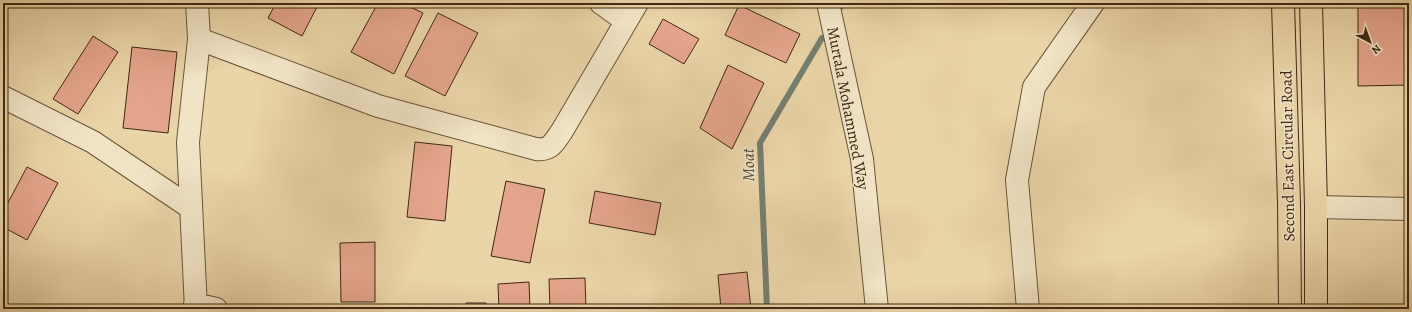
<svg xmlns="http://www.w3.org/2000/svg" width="1412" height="312" font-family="Alegreya,serif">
<rect width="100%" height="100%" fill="#ead5a8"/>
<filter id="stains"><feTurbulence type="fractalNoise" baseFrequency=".005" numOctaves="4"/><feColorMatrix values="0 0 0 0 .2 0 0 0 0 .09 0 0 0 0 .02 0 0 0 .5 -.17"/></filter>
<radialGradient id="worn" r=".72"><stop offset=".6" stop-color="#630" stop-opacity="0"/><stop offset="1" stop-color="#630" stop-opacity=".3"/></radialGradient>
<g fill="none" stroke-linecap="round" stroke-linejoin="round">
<!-- stream -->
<path stroke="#757f70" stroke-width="6" d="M836,14l7,-11
M767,309l-7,-166 62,-105"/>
</g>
<!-- building -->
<path fill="#e4a58c" stroke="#402914" d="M276,3h43l-17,33 -34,-18z
M378,3h24l21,10 -29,61 -43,-22z
M1358,3h51v82l-51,1z
M739,5l61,29 -14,29 -61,-28z
M438,13l40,20 -33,63 -40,-20z
M663,19l36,20 -15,25 -35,-20z
M93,36l25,16 -40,62 -25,-15z
M132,47l45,5 -9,81 -45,-5z
M728,65l36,18 -32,66 -32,-21z
M415,142l37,4 -7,75 -38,-4z
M27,167l31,16 -31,57 -24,-13v-15z
M506,181l39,8 -15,74 -39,-7z
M595,191l66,12 -6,32 -66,-12z
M375,242v60h-34l-1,-59z
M747,272l4,37h-30l-3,-34z
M585,278l1,31h-36l-1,-30z
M529,282l1,27h-31l-1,-25z
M466,303h20v6h-20z"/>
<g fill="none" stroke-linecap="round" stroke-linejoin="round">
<!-- minor casing -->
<g stroke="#6a5439" stroke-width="24">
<path id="minor" d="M601,3l25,18
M828,3l34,156 15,150
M199,39l179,67 158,43c15,2 18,-7 26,-18l75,-128
M3,97l90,45 98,66
M1316,207l93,2
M195,304l21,5
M196,309l-8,-167 11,-103 -2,-36
M1028,309l-11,-129 17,-93 59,-84"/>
</g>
<!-- major casing -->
<g stroke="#402914" stroke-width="24">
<path id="major" d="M1283,3l6,200 1,106
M1311,3l5,204v102"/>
</g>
<!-- minor -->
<use href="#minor" stroke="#f1e4c6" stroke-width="22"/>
<!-- major -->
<use href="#major" stroke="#ead5a8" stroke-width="22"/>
</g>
<g text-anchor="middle" stroke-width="3" stroke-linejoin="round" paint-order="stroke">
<!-- street labels -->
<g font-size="16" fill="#402914" stroke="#f1e4c6">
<text transform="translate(849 108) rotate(79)" y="6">Murtala Mohammed Way</text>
<text transform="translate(1287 156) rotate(-91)" y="6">Second East Circular Road</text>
</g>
<!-- water labels -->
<g font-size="17" font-style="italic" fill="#564d3a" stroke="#f1e4c6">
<text transform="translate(748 165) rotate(-91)" y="6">Moat</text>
</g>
</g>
<!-- margin -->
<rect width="1412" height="312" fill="none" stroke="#ead5a8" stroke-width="16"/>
<rect x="4" y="4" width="1404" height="304" fill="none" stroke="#402914" stroke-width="2"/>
<rect x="8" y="8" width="1396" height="296" fill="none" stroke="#402914"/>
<!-- north arrow -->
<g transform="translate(1370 42) rotate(139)" stroke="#f1e4c6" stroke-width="3" paint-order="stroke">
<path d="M0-3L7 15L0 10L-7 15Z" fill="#402914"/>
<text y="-6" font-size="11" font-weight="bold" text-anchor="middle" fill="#402914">N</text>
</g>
<rect width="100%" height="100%" filter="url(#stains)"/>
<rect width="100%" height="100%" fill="url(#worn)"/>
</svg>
